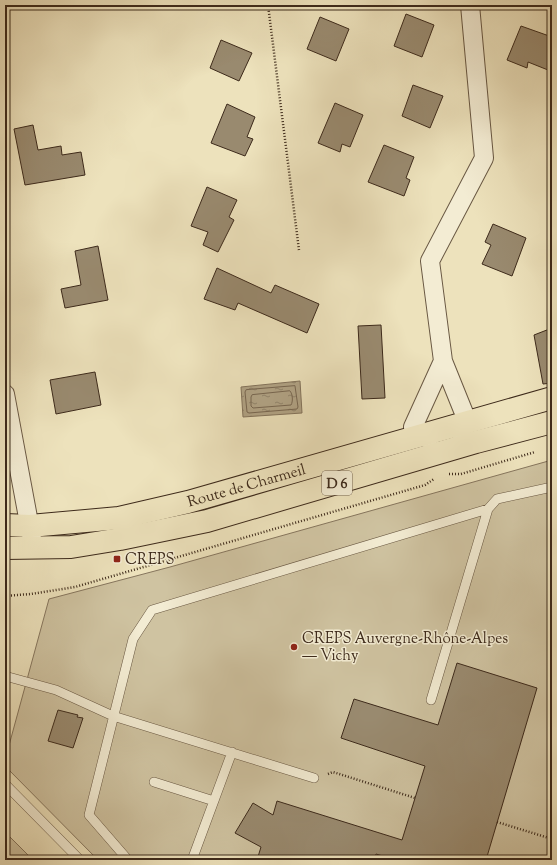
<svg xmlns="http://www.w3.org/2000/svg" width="557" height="865" font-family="'Sorts Mill Goudy',serif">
<defs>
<pattern id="water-ripples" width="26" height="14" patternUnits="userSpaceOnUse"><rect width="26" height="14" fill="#b1a385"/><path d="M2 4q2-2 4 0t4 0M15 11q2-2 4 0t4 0" fill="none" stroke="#91856c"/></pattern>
</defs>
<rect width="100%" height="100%" fill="#ede2bc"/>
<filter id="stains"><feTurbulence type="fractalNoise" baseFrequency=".005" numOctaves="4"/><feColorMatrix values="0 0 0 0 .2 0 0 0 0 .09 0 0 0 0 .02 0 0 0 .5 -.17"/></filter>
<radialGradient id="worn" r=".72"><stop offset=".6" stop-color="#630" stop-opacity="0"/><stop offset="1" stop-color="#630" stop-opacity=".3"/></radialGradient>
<!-- green -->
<path fill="#cfc3a1" stroke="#86765e" d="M552,460v400h-454l-93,-94v-6l44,-161 121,-32z
M5,832l28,28h-28z"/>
<!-- water -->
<path fill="url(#water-ripples)" stroke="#83735b" d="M300,381l2,32 -59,4 -2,-30z"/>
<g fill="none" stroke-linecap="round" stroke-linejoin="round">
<!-- shore -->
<path stroke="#776650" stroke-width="1" d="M295,386l3,21 -1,2 -48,4 -2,-1 -2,-20 1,-2z
M290,391c3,3 3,11 1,14l-38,3 -2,-2v-9l1,-2z"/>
</g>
<!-- building -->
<path fill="#998a6f" stroke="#3d2a1b" d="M406,14l28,11 -12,32 -28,-11z
M320,17l29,12 -13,32 -29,-12z
M521,26l31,11v22l-4,11 -20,-8 -1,6 -20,-8z
M221,40l31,13 -13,28 -29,-13z
M413,85l30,11 -13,32 -28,-12z
M335,103l28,12 -13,32 -8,-3 -2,8 -22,-9z
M227,104l28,13 -8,20 6,2 -8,17 -34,-13z
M33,125l5,25 23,-4 1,9 19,-3 4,23 -60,10 -11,-56z
M384,145l30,12 -8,21 4,2 -6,16 -36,-14z
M207,187l30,13 -8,17 5,3 -16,32 -15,-7 5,-13 -17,-6z
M493,224l33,14 -14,38 -30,-12 9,-19 -6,-3z
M98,246l10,54 -43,8 -4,-19 20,-4 -6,-34z
M217,268l54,25 4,-8 44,19 -12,29 -69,-30 -3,7 -31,-11z
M381,325l4,73 -23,1 -4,-73z
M552,328v55l-9,1 -9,-49z
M95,372l6,33 -45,9 -6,-34z
M457,663l80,25 -51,172h-90l-20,-6 -2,6h-117l4,-13 -26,-14 18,-30 20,12 4,-14 125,39 23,-74 -84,-28 13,-39 84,26z
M58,710l20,5 -1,2 6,1 -10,30 -25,-7z"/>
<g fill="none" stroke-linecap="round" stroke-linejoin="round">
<!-- service casing -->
<g stroke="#695843" stroke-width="10">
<path id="service" d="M5,676l51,14 57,26 201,62
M431,700l57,-191 9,-10 55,-12
M154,782l60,19
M5,784l75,76
M128,860l-39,-45 44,-176 19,-29 336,-101
M192,860l40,-108"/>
</g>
<!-- minor casing -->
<g stroke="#695843" stroke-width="20">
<path id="minor" d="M5,394l27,145
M459,431l9,-8 -25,-62 -13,-100 54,-103 -14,-153
M429,438l-13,-2 -3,-9 30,-66"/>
</g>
<!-- primary casing -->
<g stroke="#3d2a1b" stroke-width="24">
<g id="primary">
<path id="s1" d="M5,525l25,1 89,-8 69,-16 364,-104"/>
<path d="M5,548l66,-1 49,-8 87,-18 269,-79 76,-20"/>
</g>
</g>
<!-- path -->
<path stroke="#3d2a1b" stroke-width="2.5" stroke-dasharray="1 2" stroke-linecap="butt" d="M268,5l31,245
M449,474h12l74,-22
M5,596l26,-2 44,-7 350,-102 9,-6
M328,774l5,-2 82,26
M497,822l55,17"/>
<!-- service -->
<use href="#service" stroke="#f3ecd3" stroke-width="9"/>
<!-- minor -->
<use href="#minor" stroke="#f3ecd3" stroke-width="18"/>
<!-- primary -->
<use href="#primary" stroke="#ede2bc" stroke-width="22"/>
</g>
<!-- markers -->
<g fill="#8f2418" stroke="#f3ecd3" stroke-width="1.5">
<rect x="113" y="555" width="8" height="8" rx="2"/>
<circle cx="294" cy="647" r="4"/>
</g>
<g text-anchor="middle" stroke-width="3" stroke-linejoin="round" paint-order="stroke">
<!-- shield labels -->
<rect fill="#f3ecd3" stroke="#746452" stroke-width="1" x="322" y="471" width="30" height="24" rx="3"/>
<g font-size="14" font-weight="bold" fill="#3d2a1b">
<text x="337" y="488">D 6</text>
</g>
<!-- street labels -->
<g font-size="15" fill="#3d2a1b" stroke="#f3ecd3">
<text dy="5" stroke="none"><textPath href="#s1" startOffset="246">Route de Charmeil</textPath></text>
</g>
<!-- poi labels -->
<g font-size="15" fill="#3d2a1b" stroke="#f3ecd3" text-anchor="start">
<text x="125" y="564">CREPS</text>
<text x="302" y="643">CREPS Auvergne-Rhône-Alpes<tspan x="302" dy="17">— Vichy</tspan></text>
</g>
</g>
<!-- margin -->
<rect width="557" height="865" fill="none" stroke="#ede2bc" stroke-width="20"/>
<rect x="6" y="6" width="545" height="853" fill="none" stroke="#3d2a1b" stroke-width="2"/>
<rect x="10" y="10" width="537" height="845" fill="none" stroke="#3d2a1b"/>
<rect width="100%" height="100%" filter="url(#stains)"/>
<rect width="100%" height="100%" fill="url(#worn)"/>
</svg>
